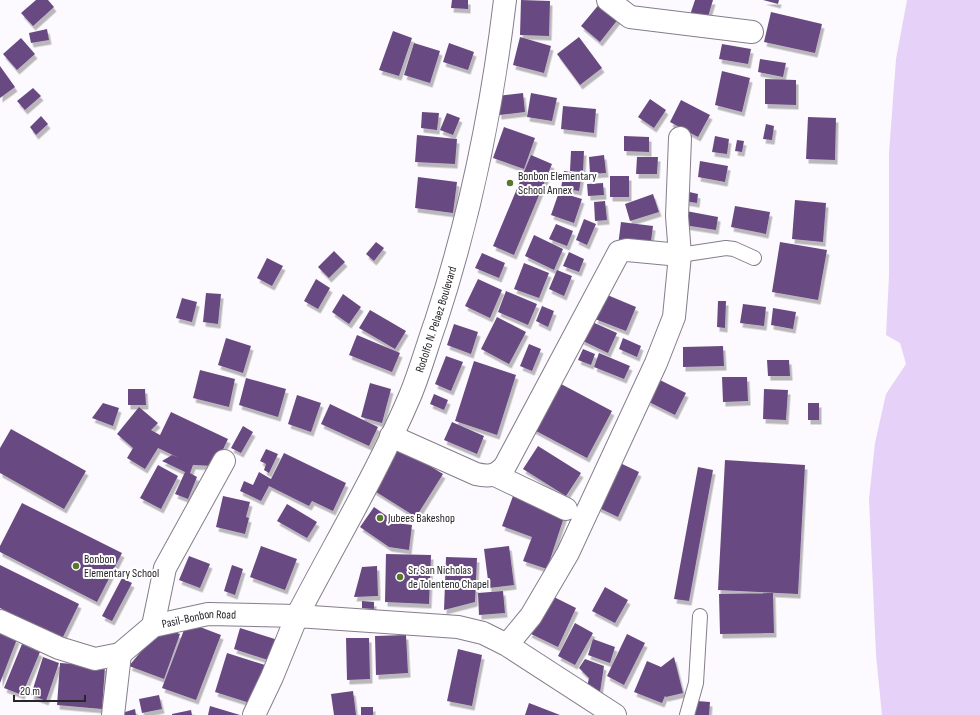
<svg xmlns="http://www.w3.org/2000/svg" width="980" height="715" font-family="'Sofia Sans Condensed',sans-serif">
<defs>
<filter id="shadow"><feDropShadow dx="2.5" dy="4.5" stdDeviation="0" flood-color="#0004"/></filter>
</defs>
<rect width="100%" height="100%" fill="#fcfafe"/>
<!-- water -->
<path fill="#e6d2f9" d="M907,0h73v715h-98l-6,-60 -7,-156 6,-56 11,-49 20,-30 -6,-21 -14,-8 3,-60v-122l7,-94z"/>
<!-- building -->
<path fill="#694a82" filter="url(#shadow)" d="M36,0h12l6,7 -21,19 -12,-13z
M452,0h16v9l-17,-1z
M521,0l29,1 -1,35 -29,-1z
M695,0h18l-6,20 -17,-5z
M763,0h16l-1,4z
M601,2l18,16 -19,24 -19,-16z
M771,12l51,12 -7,29 -51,-11z
M47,29l2,11 -18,3 -2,-10z
M393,31l19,7 -13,38 -20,-6z
M520,37l31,9 -7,27 -31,-8z
M579,37l23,31 -22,17 -23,-31z
M21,38l14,16 -18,16 -14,-16z
M414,43l26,8 -10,32 -26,-8z
M449,43l25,9 -6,18 -25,-8z
M722,44l29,5 -3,15 -29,-5z
M760,59l26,4 -3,14 -25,-5z
M0,66l15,21 -15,11z
M722,71l28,7 -8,34 -27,-7z
M765,79l31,1v25l-31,-1z
M33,88l8,8 -16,14 -8,-9z
M523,93l2,19 -26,3 -2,-19z
M531,93l26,5 -5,23 -25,-4z
M650,99l16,11 -12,18 -16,-11z
M681,100l29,15 -12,22 -28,-15z
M563,106l33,3 -2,24 -33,-4z
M422,112l17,1 -2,17 -16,-2z
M447,113l13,5 -7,17 -13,-5z
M41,116l7,8 -12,11 -6,-8z
M808,117l28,1 -1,42 -29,-1z
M766,124l8,2 -2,14 -9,-1z
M504,127l31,11 -11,31 -31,-11z
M417,135l40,4 -2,25 -40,-2z
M624,136l25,1v15l-25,-1z
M715,136l14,3 -2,15 -15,-2z
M737,140l7,1 -2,11 -7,-1z
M571,151h13l-1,21 -13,-1z
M531,155l21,9 -38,91 -21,-9z
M604,155l2,18 -16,1 -1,-17z
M637,157h21l-1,17h-21z
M700,161l28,5 -3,16 -27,-5z
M564,171l18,3 -3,17 -18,-3z
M610,176h19v21h-19z
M418,177l39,5 -4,31 -38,-5z
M603,183l1,12 -16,1 -1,-12z
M685,191l13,3 -1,9 -13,-2z
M559,192l23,7 -8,24 -23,-8z
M653,194l6,18 -29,9 -5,-17z
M795,200l31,3 -3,39 -31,-3z
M605,201l2,19 -12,1 -1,-19z
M735,206l35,6 -4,22 -35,-7z
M686,211l32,6 -2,13 -32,-5z
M584,219l12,5 -9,21 -11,-5z
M621,222l32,4 -3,23 -32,-3z
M556,224l17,7 -6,15 -18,-7z
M534,235l29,14 -9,21 -29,-14z
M376,242l8,6 -10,13 -8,-7z
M780,242l47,8 -9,50 -46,-8z
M334,251l11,11 -16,16 -11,-11z
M569,252l15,7 -5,13 -16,-6z
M482,253l23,10 -6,15 -24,-10z
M267,258l16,8 -11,20 -15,-8z
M524,263l25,10 -10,25 -25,-9z
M557,270l15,6 -8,20 -15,-7z
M316,279l14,9 -12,21 -14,-8z
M478,279l24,11 -12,28 -25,-12z
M506,291l31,13 -9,21 -30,-13z
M206,293l15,1 -3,30 -15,-2z
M343,294l18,13 -12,17 -17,-12z
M605,294l31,13 -10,24 -31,-12z
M182,298l15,4 -5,20 -16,-4z
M718,301h8l-1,27 -8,-1z
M743,304l23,3 -2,19 -24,-3z
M542,306l12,5 -6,16 -12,-6z
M773,308l23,4 -3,17 -22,-4z
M370,310l36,21 -11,18 -36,-21z
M497,317l29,15 -17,32 -28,-15z
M590,321l27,12 -9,20 -27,-13z
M454,324l24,8 -7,22 -24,-9z
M357,335l43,18 -8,19 -43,-17z
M226,338l25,8 -8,27 -25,-8z
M623,338l18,8 -4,11 -18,-8z
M529,344l12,5 -9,22 -12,-5z
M723,346l1,20 -41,1v-20z
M583,349l12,5 -4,11 -13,-5z
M599,353l31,13 -6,13 -30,-12z
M446,356l17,6 -12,29 -16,-7z
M767,360h22l1,16h-22z
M474,361l42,14 -19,60 -42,-14z
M200,370l35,9 -6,28 -36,-9z
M546,376l66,35 -25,47 -66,-35z
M722,377h25l1,24 -25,1z
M246,378l40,11 -8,28 -39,-12z
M658,379l28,14 -11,22 -28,-14z
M370,383l21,6 -9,34 -21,-6z
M128,389h17l1,16h-18z
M764,389l24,1 -2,30 -23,-1z
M434,394l14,6 -4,10 -14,-6z
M297,395l24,8 -10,29 -23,-8z
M103,403l16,5 -6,18 -21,-8z
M808,403h11v17h-11z
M330,404l48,23 -9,19 -48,-22z
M139,407l19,16 -7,7 9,5 11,-23 57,27 -13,27 -22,-1 -3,8 7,4 -9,22 -13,-5 10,-22 -23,-11 10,-6 7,3 -21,-10 -13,21 -18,-11 6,-10 -16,-14z
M452,422l32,14 -7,18 -33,-14z
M243,426l10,6 -12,21 -10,-5z
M11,429l75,42 -22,38 -64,-36v-25z
M538,446l43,27 -15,23 -43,-27z
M399,447l44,27 -27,43 -43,-27z
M266,449l12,5 -9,19 -5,-3 2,-6 -6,-3z
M284,453l62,30 -13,28 -21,-10 -3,5 -40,-20 -8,15 -21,-10 4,-10 9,4 6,-13 12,7z
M725,460l80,5 -7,129 -80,-4z
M618,462l21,10 -21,45 -21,-10z
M158,465l20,11 -17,33 -21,-11z
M698,467l15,3 -24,131 -15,-2z
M223,496l27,6 -4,15 3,1 -4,16 -29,-7z
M513,496l52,18 -18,55 -24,-8 9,-24 -30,-11z
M22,503l100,50 -25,49 -97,-50v-6z
M287,504l30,18 -10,16 -30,-17z
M374,507l23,16 15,2 -3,25 -20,-3 -29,-20z
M261,546l36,13 -12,31 -35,-13z
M509,546l5,39 -25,3 -5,-39z
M386,554l45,1 -2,49 -44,-2z
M189,556l21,8 -10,24 -21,-8z
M446,557l31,1 -2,44 -31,8z
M0,565l79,39 -17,35 -62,-31z
M232,565l11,4 -8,26 -11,-4z
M377,566l1,30 -24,1 8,-30z
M122,578l10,5 -20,38 -10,-5z
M605,587l23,13 -13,23 -23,-12z
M503,591l2,22 -26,2 -1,-22z
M773,593l1,40 -54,1 -1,-40z
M552,596l24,12 -18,39 -29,-14z
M362,601l12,1v7l-12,-1z
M187,622l34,13 -25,65 -34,-12z
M575,623l18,10 -18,32 -17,-9z
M161,627l19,7 -16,45 -35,-13z
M240,628l38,12 -7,21 -37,-12z
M0,632l17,7 -17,44z
M627,634l18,9 -21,42 -17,-9z
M406,635l2,38 -32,2 -1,-39z
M346,638h23l1,41 -23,1z
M593,639l22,8 -5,16 -22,-8z
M22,644l18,8 -18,43 -18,-7z
M458,649l24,6 -10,51 -25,-5z
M227,653l38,12 -12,39 -38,-12z
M43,657l16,6 -13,38 -15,-6z
M674,657l9,36 -17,4 -1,-1 -3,7 -28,-11 13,-31 14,6z
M585,659l19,7 -4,26 -14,-1 3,-13 -10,-10z
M60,663l45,3 -3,43 -45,-4z
M353,691l3,24h-22l-3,-21z
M159,695l3,14 -20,4 -3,-14z
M697,701l13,1 -1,13h-14z
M529,703l31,12h-35z
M210,706l30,9h-32z
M361,707h12v8h-12z
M135,709l1,6h-21z
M191,710l1,5h-20v-1z"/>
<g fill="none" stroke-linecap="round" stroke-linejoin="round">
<!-- service casing -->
<g stroke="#857d8c" stroke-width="16">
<path id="service" d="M680,255l46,-7 8,1 20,9
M687,715l9,-32 4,-67"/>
</g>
<!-- minor casing -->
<g stroke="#857d8c" stroke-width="24">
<path id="minor" d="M608,0l22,17 122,15
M391,436l85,38c13,3 20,2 29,-8l114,-214 8,-2 53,5
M495,475l71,34
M153,626l12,-58 59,-107
M507,645l24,-29 37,-63 88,-190 18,-46 6,-62 -3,-39 3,-78
M113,715l7,-61
M254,715l18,-38 25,-61 161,11 25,6 24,12 108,70"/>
</g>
<!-- tertiary casing -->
<g stroke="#857d8c" stroke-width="24">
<g id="tertiary">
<path id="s1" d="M0,621l59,27 36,11 25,-5 33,-28 55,-12 89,2c38,-73 81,-145 113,-220 10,-24 17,-50 26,-75 34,-104 56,-212 69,-321"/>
</g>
</g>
<!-- service -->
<use href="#service" stroke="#fff" stroke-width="14"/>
<!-- minor -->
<use href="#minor" stroke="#fff" stroke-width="22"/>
<!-- tertiary -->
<use href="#tertiary" stroke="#fff" stroke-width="22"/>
</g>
<!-- markers -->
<g fill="#59772d" stroke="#fff" stroke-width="1.5">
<circle cx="510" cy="183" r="4"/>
<circle cx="380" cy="518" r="4"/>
<circle cx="76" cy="566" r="4"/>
<circle cx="400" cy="577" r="4"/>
</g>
<g text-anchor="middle" stroke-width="4" stroke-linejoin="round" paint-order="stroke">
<!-- poi labels -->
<g font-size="12" fill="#27242a" stroke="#fff" text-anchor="start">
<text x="518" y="180">Bonbon Elementary<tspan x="518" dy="14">School Annex</tspan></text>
<text x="388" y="522">Jubees Bakeshop</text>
<text x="84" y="563">Bonbon<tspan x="84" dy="14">Elementary School</tspan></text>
<text x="408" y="574">Sr. San Nicholas<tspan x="408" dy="14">de Tolenteno Chapel</tspan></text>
</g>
<!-- street labels -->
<g font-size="12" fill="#27242a" stroke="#fff">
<text dy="4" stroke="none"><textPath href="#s1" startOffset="645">Rodolfo N. Pelaez Boulevard</textPath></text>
<text dy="4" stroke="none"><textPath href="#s1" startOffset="218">Pasil-Bonbon Road</textPath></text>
</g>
</g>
<!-- scale -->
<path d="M14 695v6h71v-6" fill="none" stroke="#27242a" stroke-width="2"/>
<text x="20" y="695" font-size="12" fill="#27242a" stroke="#ffffff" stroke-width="3" paint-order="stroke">20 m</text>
</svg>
